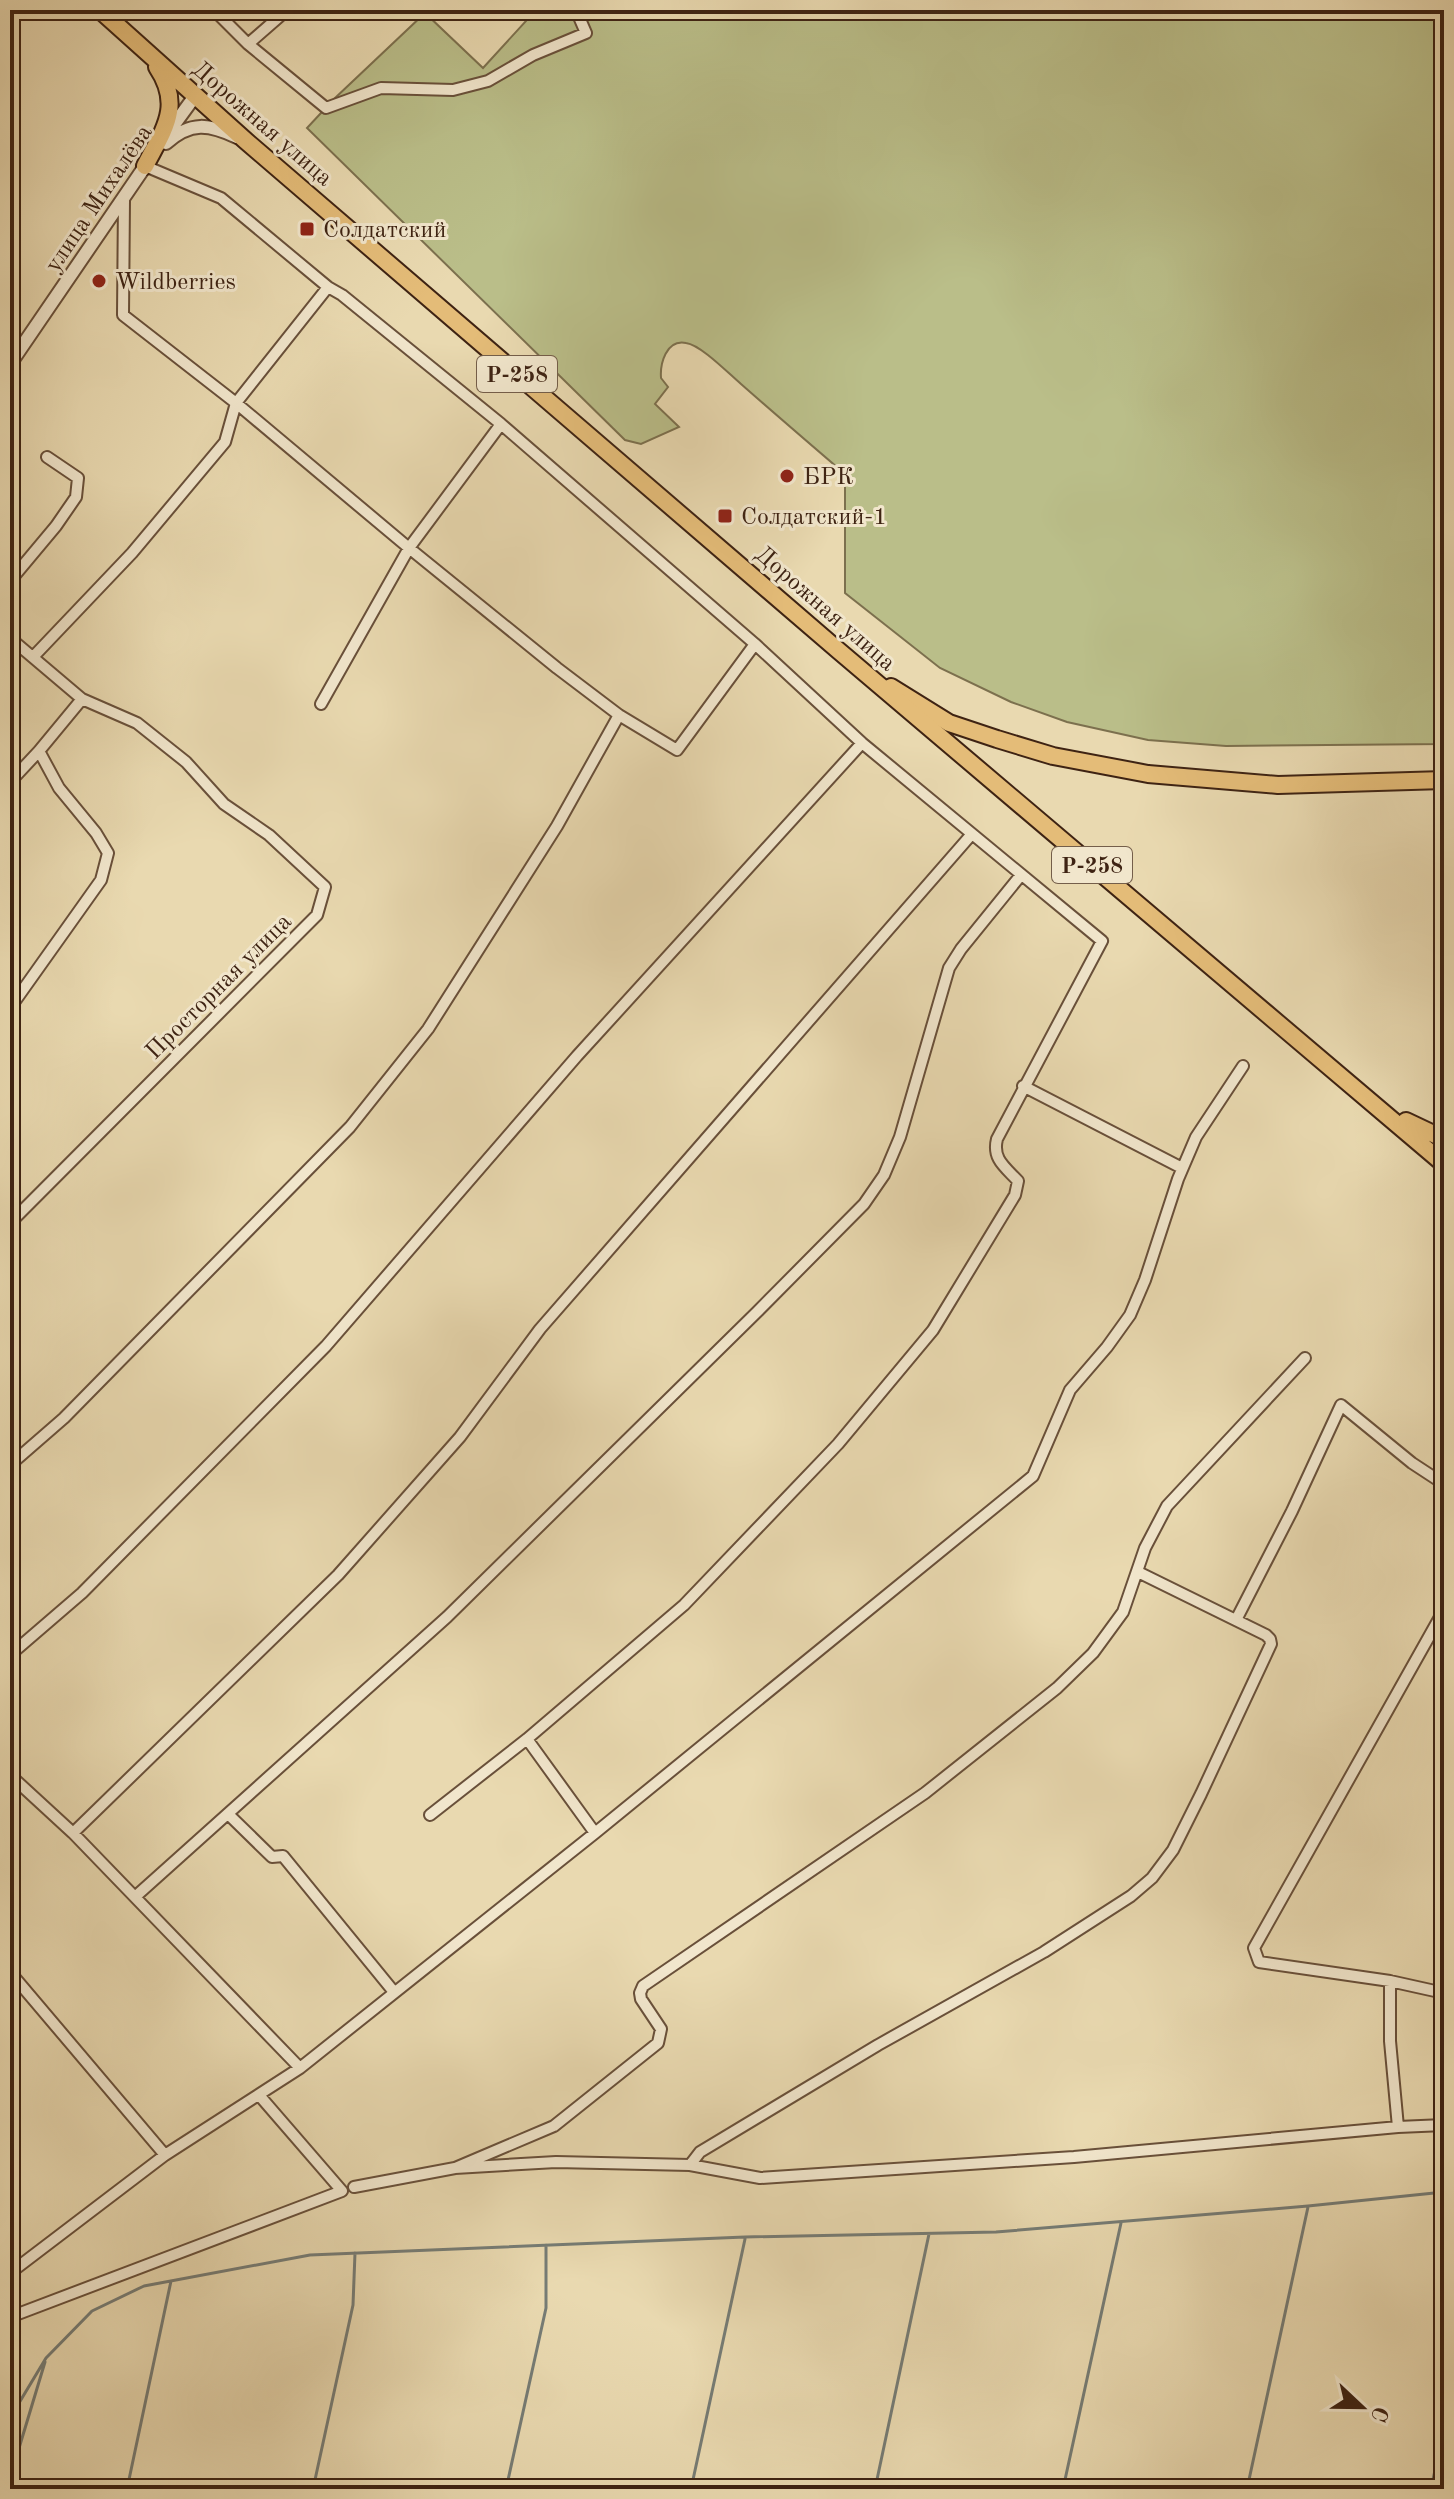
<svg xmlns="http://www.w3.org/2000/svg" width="1454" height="2499" font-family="'Old Standard TT',serif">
<rect width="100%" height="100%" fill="#e9d9b0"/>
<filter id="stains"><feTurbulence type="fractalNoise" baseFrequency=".0025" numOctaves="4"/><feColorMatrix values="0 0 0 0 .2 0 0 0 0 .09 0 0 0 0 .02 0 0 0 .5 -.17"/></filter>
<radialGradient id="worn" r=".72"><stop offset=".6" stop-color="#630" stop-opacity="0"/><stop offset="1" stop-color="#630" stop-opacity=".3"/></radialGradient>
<!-- green -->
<path fill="#babe89" stroke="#7c704e" stroke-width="2" d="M536,10h908v734l-218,2 -78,-6 -81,-18 -56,-20 -71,-34 -95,-75v-119c-35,-30 -70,-60 -104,-90 -13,-11 -40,-39 -55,-41 -20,-4 -26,21 -25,35l7,9 -13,17 24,23 -38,17 -16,-4 -318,-312 27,-29 91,-86 58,55z"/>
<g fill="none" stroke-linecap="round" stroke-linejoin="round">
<!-- stream -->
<path stroke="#767c75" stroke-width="3" d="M10,2418l36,-60 46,-47 52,-25 166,-31 435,-18 251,-5 312,-26 136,-14
M10,2478l35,-116
M127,2489l44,-208
M313,2489l40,-184 2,-52
M506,2489l40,-181v-63
M691,2489l54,-250
M875,2489l54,-255
M1063,2489l58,-266
M1247,2489l61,-282
M1431,2489l13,-61"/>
<!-- minor casing -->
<g stroke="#69503a" stroke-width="14">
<path id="minor" d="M214,10l34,34 78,64 55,-20 72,2 35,-9 45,-26 53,-22 -10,-23
M248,44l39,-34
M145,166l76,32 107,89 14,8 159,129 254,220 107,99 240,198 -105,198c-5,20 8,28 21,42l-3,14 -82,135 -95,114 -154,161 -157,134 -97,76
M124,200l-1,115 113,88 173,145 148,120 62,47 58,35 78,-106
M10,581l46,-55 20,-29 2,-19 -31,-21
M10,638l72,61 55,24 49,39 38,42 45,31 56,52 -8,28 -307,308
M33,657l99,-104 93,-111 11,-39 92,-116
M321,704l88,-156 92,-124
M10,782l29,-31 43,-52
M10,1008l91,-128 7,-27 -12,-20 -37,-45 -20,-37
M1023,1086l159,82
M10,1465l54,-47 286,-291 78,-98 129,-203 62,-111
M1444,1610l-190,338 5,14 131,19 54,12
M1236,1620l56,-109 49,-106 71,58 32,21
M10,1655l72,-62 244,-247 251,-290 285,-313
M527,1739l68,94
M10,1775l63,58 227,235
M228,1814l44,43 11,-1 111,136
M73,1833l265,-258 122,-138 80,-108 431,-494
M136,1896l311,-279 310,-305 107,-108 20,-29 16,-38 49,-169 12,-19 60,-74
M10,1972l155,183
M1390,1981v60l8,86
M690,2165l10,-13 178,-107 166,-93 87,-56 21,-18 21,-28 28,-56 70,-150 -1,-5 -4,-4 -128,-63
M455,2168l99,-42 104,-83 3,-14 -20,-30 -1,-6 3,-7 282,-193 132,-105 36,-35 30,-41 22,-64 22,-42 138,-148
M354,2187l101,-19 101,-6 134,3 70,13 314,-21 324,-30 46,-2
M10,2273l155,-118 135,-87 295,-235 438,-357 37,-86 37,-43 23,-32 15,-35 33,-101 18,-42 47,-71
M10,2317l332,-126 -83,-96"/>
</g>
<!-- tertiary casing -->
<g stroke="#69503a" stroke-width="16">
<path id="tertiary" d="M165,137l30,-41
M166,143c25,-22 43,-19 71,-6
M10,364l140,-205"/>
</g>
<!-- primary casing -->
<g stroke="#3e2313" stroke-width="20">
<path id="primary" d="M891,687l58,36 48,16 56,17 95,18 130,11 166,-5"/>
</g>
<!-- trunk casing -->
<g stroke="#3e2313" stroke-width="20">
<path id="trunk" d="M100,10l146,131 593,510 605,513
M145,166c19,-37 38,-60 12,-99
M1406,1121l38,18"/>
</g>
<!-- minor -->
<use href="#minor" stroke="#f1e6cc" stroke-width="10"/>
<!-- tertiary -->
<use href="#tertiary" stroke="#f1e6cc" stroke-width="12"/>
<!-- primary -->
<use href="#primary" stroke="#e4bc78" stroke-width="16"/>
<!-- trunk -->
<use href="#trunk" stroke="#e4bc78" stroke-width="16"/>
</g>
<!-- markers -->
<g fill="#8f2418" stroke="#f1e6cc" stroke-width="3">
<rect x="299" y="221" width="16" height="16" rx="4"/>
<circle cx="99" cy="281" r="8"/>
<circle cx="787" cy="476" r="8"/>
<rect x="717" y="508" width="16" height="16" rx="4"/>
</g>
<g text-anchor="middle" stroke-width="6" stroke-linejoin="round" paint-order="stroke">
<!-- shield labels -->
<g fill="#f1e6cc" stroke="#745e4a" stroke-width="2">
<rect x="477" y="356" width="80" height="36" rx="6"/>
<rect x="1052" y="847" width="80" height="36" rx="6"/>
</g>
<g font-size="22" font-weight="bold" fill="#3e2313">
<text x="517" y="382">Р-258</text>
<text x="1092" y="873">Р-258</text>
</g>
<!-- street labels -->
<g font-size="24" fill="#3e2313" stroke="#f1e6cc">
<text transform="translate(263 123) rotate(41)" y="8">Дорожная улица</text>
<text transform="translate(98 198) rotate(-56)" y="8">улица Михалёва</text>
<text transform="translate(826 608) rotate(41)" y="8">Дорожная улица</text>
<text transform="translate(218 986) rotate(-45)" y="8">Просторная улица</text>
</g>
<!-- poi labels -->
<g font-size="24" fill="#3e2313" stroke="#f1e6cc" text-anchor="start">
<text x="323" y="237">Солдатский</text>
<text x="115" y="289">Wildberries</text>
<text x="803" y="484">БРК</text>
<text x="741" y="524">Солдатский-1</text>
</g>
</g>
<!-- margin -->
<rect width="1454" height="2499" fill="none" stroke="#e9d9b0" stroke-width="40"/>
<rect x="12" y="12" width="1430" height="2475" fill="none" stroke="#3e2313" stroke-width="4"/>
<rect x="20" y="20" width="1414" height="2459" fill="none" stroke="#3e2313" stroke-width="2"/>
<!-- north arrow -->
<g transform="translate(1362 2407) rotate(112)" stroke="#f1e6cc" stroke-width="6" paint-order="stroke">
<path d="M0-6L14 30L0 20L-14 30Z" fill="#3e2313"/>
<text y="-12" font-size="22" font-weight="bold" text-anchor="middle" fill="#3e2313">С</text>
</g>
<rect width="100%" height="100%" filter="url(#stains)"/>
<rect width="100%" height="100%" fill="url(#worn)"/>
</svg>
